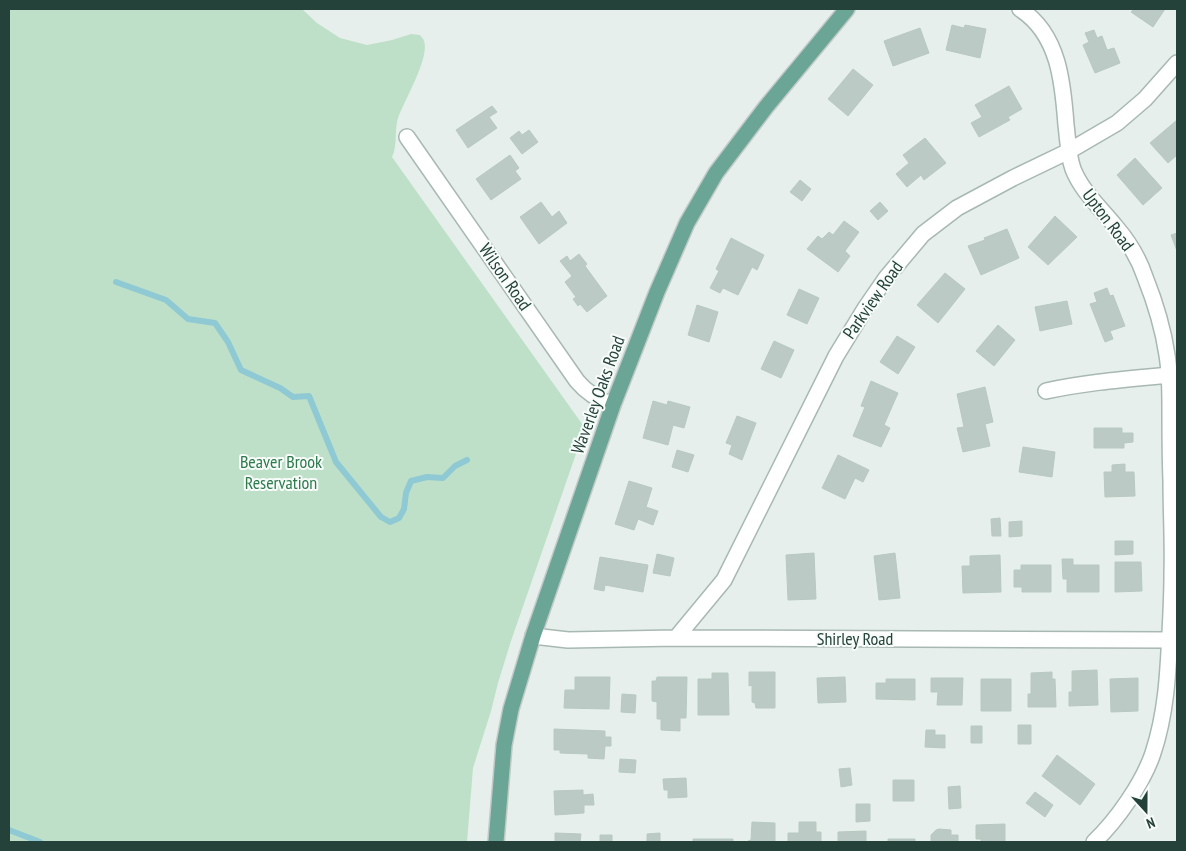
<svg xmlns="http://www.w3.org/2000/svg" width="1186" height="851" font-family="'PT Sans Narrow',sans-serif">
<rect width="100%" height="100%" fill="#e6efeb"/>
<!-- green -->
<path fill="#bfe0c8" d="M9,9h293l15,14 23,15 27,7 25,-5 19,-6 9,1c1,2 4,4 4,6 6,17 -20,60 -26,77 -4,13 0,27 -6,39l193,271 -74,213 -13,42 -7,28 -18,57 -6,74h-458z"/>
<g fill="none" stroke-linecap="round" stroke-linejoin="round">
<!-- stream -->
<path stroke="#8ec9d4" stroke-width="6" d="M116,282l50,18 22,19 27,4 13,19 13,28 39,18 13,9 16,-1 27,66 45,55 9,5 9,-4 5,-9 2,-16 5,-12 16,-4 16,1 12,-12 12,-6
M9,830l31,12"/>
</g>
<!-- building -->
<path fill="#bbcac4" stroke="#b8c9c2" d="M1134,9h31l-12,18 -22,-15z
M952,25l12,3 1,-3 21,4 -6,29 -34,-8z
M920,28l9,25 -36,13 -9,-25z
M1094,30l3,8 5,-2 5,14 7,-2 6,15 -25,10 -12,-28 6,-3 -4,-9z
M853,69l20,16 -25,31 -20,-17z
M1009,86l13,23 -14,8 2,3 -31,17 -8,-14 11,-6 -7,-12z
M492,106l5,6 -8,5 8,11 -29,20 -12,-18z
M1177,120v35l-9,8 -18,-20z
M529,130l9,12 -16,12 -12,-16 9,-7 3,4z
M925,138l21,25 -22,17 -3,-5 -14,12 -11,-13 13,-11 -6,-8z
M510,155l9,13 -4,3 6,8 -30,21 -15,-21z
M1135,158l27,30 -19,17 -26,-30z
M800,180l11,9 -9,12 -12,-9z
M541,202l11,15 7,-6 8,12 -28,21 -19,-27z
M880,202l8,9 -10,9 -8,-9z
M1055,216l22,21 -29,28 -20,-18z
M844,221l15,11 -14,19 5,5 -12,16 -31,-23 11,-13 4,3 7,-7 4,3z
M1007,229l12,29 -38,17 -13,-29 17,-6 -1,-2z
M1177,233v18l-6,-16z
M731,238l33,17 -7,15 -5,-3 -14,28 -15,-7 -3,5 -10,-5 9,-17 -3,-2z
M579,254l8,10 -2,2 22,30 -20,16 -7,-8 -2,2 -5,-7 3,-2 -11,-15 7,-6 -12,-15 7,-5 3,5z
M945,273l20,16 -27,34 -21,-18z
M1107,288l3,8 3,-1 12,31 -15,5 3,8 -8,3 -15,-38 7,-2 -3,-9z
M799,289l20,9 -12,26 -20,-9z
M1067,301l5,23 -32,7 -5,-24z
M697,305l21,7 -9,30 -21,-7z
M998,325l17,15 -21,26 -18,-15z
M897,336l18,11 -17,27 -18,-12z
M774,341l20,9 -13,28 -20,-9z
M871,381l27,12 -14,32 6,3 -9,19 -28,-11 12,-29 -4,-1z
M985,387l8,35 -8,2 5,22 -27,6 -6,-24 7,-1 -7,-33z
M653,401l14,4 1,-4 22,6 -6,21 -11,-3 -5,20 -25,-7z
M737,416l19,7 -14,37 -13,-6 3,-9 -6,-2z
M1094,428h28v5h11v9l-9,1v5h-30z
M1023,447l32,5 -3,25 -33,-5z
M677,450l17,5 -6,17 -16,-5z
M838,455l31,15 -6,12 -8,-4 -10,21 -23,-11z
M1125,464v8h9l1,24 -30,1 -1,-25h8v-7z
M629,481l23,7 -6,19 12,4 -5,14 -15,-6 -4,11 -19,-6z
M1000,518l1,18h-9l-1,-17z
M1022,521v15l-13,1v-15z
M1115,541h18v13l-18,1z
M814,553l2,46 -28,1 -2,-45z
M895,553l5,45 -21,2 -5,-44z
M657,554l17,4 -4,18 -17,-3z
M1000,555l1,37 -38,1 -1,-27h8v-10z
M600,557l48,8 -5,27 -38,-7 -1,6 -10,-2z
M1062,559h11v6h26v27h-32v-13h-4z
M1115,562h26l1,29 -27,1z
M1021,565h30v27h-29v-5h-8v-17h7z
M1097,670l1,35 -29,1v-14h3v-21z
M749,672h26v36h-19l-1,-5 -3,-1v-17l-3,1z
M1052,672v7h3l1,28h-28v-13h3v-21z
M712,673h16l1,42h-31v-36h14z
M575,677h35l-1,32 -45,-1 1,-18h10z
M657,677h30l-1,41h-6v13l-19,-1v-11h-4v-17l-5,-1v-20h4z
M845,677l1,25 -28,1 -1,-25z
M931,678h32l-1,27h-25l1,-13h-7z
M1138,678v33l-27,1 -1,-33z
M886,679h29v21l-39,-1v-16h10z
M981,679h30v32h-30z
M622,694l14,1 -1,18 -14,-1z
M1018,725h13v19h-13z
M971,726h11v17h-11z
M554,729l51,2v6h6v9h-6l-1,13 -16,-1v-4l-28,-1v-3h-6z
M926,730h9v5h10v13l-20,-1z
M1057,755l38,29 -15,21 -38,-29z
M620,759l16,1 -1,13 -16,-1z
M850,768l2,17 -11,2 -2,-18z
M686,778l1,19 -19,1v-8h-4l-1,-11z
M893,780h21v21h-21z
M960,786l1,22 -12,1 -1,-22z
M583,790v5l10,-1 1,11h-10v8l-29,2 -1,-24z
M1035,792l18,13 -8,12 -19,-14z
M856,804h14v17l-14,1z
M752,822l23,1v19h-27v-1l3,-1z
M799,822h17v10h5v10h-33v-9h11z
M1005,824v18h-24v-3h-5v-14z
M939,829l12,1v5h7v7h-27v-7l5,-5z
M866,831v11h-28v-10z
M555,833l26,1 -1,8h-25z
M660,833v9h-13v-8z
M600,835h12v7h-12z
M693,839h40v3h-40z
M888,839h27v3h-27z"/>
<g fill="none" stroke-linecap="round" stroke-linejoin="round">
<!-- minor casing -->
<g stroke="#a8b8b2" stroke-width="18">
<path id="minor" d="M1020,9c39,25 43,74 46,116 2,15 2,30 7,44 9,23 28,39 43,58 12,14 23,32 29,50 10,25 18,51 22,78 3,18 3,35 3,53 0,24 0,48 1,72 0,32 2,63 1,95 0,19 -1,39 -2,58 -2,41 -4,81 -17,120 -10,30 -36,67 -59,89
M407,137l170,244c10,12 21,19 36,24
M1046,391c41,-9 82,-12 123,-16l8,2
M533,636l35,4 108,-2 494,2 7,1
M676,638l48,-58 112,-224 30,-49 20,-29 37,-44 34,-26 56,-30 56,-27 48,-28 28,-24 32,-36"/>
</g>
<!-- primary casing -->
<g stroke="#c2cac8" stroke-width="18">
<path id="primary" d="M496,842l8,-97 7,-36 22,-73 80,-231 44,-113 30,-69 29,-50 50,-66 81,-98"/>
</g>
<!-- minor -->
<use href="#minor" stroke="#fff" stroke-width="15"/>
<!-- primary -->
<use href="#primary" stroke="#6aa596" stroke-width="15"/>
</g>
<g text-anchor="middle" stroke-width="4" stroke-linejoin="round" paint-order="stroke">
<!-- street labels -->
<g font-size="18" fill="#24423a" stroke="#f7fbf9">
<text transform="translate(1108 220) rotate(53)" y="6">Upton Road</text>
<text transform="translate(505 277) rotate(55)" y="6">Wilson Road</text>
<text transform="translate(873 300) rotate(-55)" y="6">Parkview Road</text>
<text transform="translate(598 395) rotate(-70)" y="6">Waverley Oaks Road</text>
<text x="855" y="645">Shirley Road</text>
</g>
<!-- park labels -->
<g font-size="18" fill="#2d7a4b" stroke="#f7fbf9">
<text x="281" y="468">Beaver Brook<tspan x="281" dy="21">Reservation</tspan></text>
</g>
</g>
<!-- border -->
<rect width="1186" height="851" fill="none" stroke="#24423a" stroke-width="20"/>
<!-- north arrow -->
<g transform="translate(1146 811) rotate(159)" stroke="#f7fbf9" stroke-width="4" paint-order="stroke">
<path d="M0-4L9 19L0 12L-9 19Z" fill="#24423a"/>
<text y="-8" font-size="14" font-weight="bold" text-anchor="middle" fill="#24423a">N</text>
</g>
</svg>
